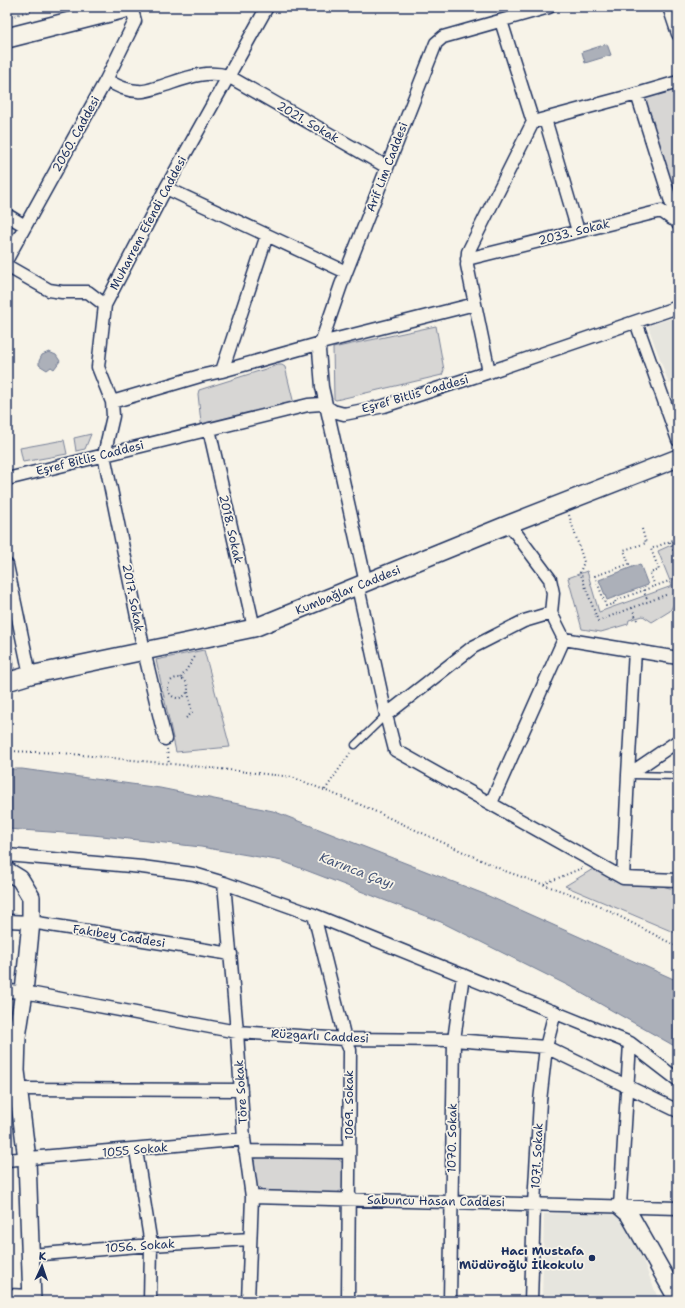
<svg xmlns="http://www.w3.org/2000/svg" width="685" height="1308" font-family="'Shantell Sans',sans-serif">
<rect width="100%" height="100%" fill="#f7f3e8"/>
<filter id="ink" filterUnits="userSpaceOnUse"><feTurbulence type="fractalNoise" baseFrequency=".025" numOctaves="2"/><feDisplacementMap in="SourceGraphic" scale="8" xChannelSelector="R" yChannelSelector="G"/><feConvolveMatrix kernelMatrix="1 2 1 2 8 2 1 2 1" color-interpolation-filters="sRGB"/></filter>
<g filter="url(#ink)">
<!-- built -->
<path fill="#e6e5de" d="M678,316v65l-9,3 -21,-58z
M612,1212l13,3 34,86h-117l2,-87z"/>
<!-- green -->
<path fill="#d7d6d4" stroke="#798299" d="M678,82v142l-41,-130z
M436,326l8,44 -2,5 -106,25 -2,-1 -1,-51z
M278,365h4l3,2 8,33 -1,3 -88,23 -3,-3 -3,-29 1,-4z
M91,434l-6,15 -9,2 -2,-13z
M64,440l3,14 -44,8 -3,-14z
M678,542v54l-8,15 -18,11 -9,-6 -14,4 -1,4 -27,8 -19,-3 -14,-51 19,-7 12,41 73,-26 -14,-35z
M7,629l8,40 -8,2z
M204,650l26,97 -54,5 -20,-92z
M593,869l85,21v44l-113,-48z
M259,1156l79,3 5,4 1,25 -7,5 -75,-2 -8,-8v-22z"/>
<!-- water -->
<path fill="#acb0b9" stroke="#727c95" d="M607,44l4,11 -26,8 -3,-11z
M49,352l7,3 4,6 -6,8 -3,-2 -4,3 -8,-5v-4l3,-6z
M640,564l8,21 -41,15 -8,-20z
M7,769h15l138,19 113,23 211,83 194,87v67l-111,-63 -126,-63 -159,-61 -81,-14 -108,-12 -86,-6z"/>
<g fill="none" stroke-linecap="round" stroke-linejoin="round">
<!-- lane casing -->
<g stroke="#1b2f5e" stroke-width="9">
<path id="lane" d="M355,745l31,-30
M632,775l46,1"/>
</g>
<!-- street casing -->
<g stroke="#1b2f5e" stroke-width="15">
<path id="street" d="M669,7l9,27
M501,21l32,101 104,-28 41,-12
M106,80c10,5 20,11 32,11 7,1 14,-2 21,-4 23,-7 45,-18 69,-11l159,91
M637,94l41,130
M545,119l33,112
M166,188l180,84
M7,215l18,11
M7,259l99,-179 29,-59 -4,-14
M467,259l194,-48 11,8 6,2
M7,266l42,24 13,2h26l17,13
M636,322l42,118
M222,371l99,-28 154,-39
M489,372l-22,-107 1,-13 65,-130
M112,402l88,-26 22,-5 45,-136
M209,429l45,199
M7,479l301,-74 13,-1 6,3 6,4 11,3 40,-8 105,-34 189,-65
M509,524l41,55 3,14 -2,20
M7,565l23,110
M366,583l-44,-196 -3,-37 2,-7 20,-58 95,-242 7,-6 106,-30
M358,587l28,128 9,35 228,128 55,2
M386,715l87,-68 51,-26 27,-8 13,26 114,19
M165,739l-21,-88 -40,-196 9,-39 -1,-14 -14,-35 7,-62 61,-117 101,-181
M628,775l7,-125
M491,803l73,-164
M7,855l135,12 52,7 30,9 90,32 316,128 48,37
M623,878l5,-103 50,-34
M224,883l13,149 7,107 8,58 -4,104
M314,915l31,124 5,11 -2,251
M7,921l24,1 200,32
M7,991l17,1 213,40 108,7 109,1 92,7 132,64
M17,1089l224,1
M136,1150l15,95 -1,56
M245,1151l104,1
M7,1160l237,-21
M252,1197l426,11
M620,1206l10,-163
M31,1255l120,-10 99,-6
M7,1295l25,1
M450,1301l4,-261 9,-65
M531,1301l3,-97 6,-103 6,-54 9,-35"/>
</g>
<!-- secondary casing -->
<g stroke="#1b2f5e" stroke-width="20">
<path id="secondary" d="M7,682l23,-7 224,-47 255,-104 169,-66
M7,871l13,8 11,18v25l-7,70 -7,45 -1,34 11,88 5,142
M620,1206l9,8 49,86"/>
</g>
<!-- primary casing -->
<g stroke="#1b2f5e" stroke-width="22">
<path id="primary" d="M7,38l122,-31"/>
</g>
<!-- path -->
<path stroke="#1b2f5e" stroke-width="2" stroke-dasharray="1 3" stroke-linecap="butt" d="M7,18l35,-11
M569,515l15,47 -4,10 18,49 70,-27
M642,529l4,14 -22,7 5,14 -34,12 11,30 10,-3 -1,-2 40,-15 -5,-13 9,-3 -8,-21 27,-11
M670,542l8,21
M655,586l23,-8
M643,590l5,11
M632,608l5,12
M168 688a10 10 0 1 1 20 0a10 10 0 1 1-20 0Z
M181,678l15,-23
M186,718l6,-5 -4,-21
M167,749l2,15
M7,751l55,2 140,14 90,10 69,28 144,66 85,30 88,46
M325,790l25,-37
M544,884l38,-16"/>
<!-- lane -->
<use href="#lane" stroke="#f7f3e8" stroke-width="6"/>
<!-- street -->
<use href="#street" stroke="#f7f3e8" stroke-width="12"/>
<!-- secondary -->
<use href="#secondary" stroke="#f7f3e8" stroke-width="17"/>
<!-- primary -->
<use href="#primary" stroke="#f7f3e8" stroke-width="19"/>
</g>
</g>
<!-- markers -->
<circle fill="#1b2f5e" stroke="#f7f3e8" stroke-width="1.5" cx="592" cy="1258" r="4"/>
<g text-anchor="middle" stroke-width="3.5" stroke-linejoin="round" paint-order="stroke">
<!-- street labels -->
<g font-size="12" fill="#1b2f5e" stroke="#f7f3e8">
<text transform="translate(308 122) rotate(30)" y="4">2021. Sokak</text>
<text transform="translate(76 134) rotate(-61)" y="4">2060. Caddesi</text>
<text transform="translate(387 167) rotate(-69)" y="4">Arif Lim Caddesi</text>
<text transform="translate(148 223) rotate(-62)" y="4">Muharrem Efendi Caddesi</text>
<text transform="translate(574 232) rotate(-14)" y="4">2033. Sokak</text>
<text transform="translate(415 394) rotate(-16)" y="4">Eşref Bitlis Caddesi</text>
<text transform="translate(90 458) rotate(-14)" y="4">Eşref Bitlis Caddesi</text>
<text transform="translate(231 529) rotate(77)" y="4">2018. Sokak</text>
<text transform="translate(348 590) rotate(-22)" y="4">Kumbağlar Caddesi</text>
<text transform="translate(133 598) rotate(79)" y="4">2017. Sokak</text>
<text transform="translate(119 936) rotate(9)" y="4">Fakıbey Caddesi</text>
<text transform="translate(320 1036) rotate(3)" y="4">Rüzgarlı Caddesi</text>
<text transform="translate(241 1092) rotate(-94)" y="4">Töre Sokak</text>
<text transform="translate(349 1105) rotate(-90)" y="4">1069. Sokak</text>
<text transform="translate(452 1138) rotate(-89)" y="4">1070. Sokak</text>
<text transform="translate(135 1150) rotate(-5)" y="4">1055 Sokak</text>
<text transform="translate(537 1156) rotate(-87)" y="4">1071. Sokak</text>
<text transform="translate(436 1201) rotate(1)" y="4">Sabuncu Hasan Caddesi</text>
<text transform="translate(140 1246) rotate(-4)" y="4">1056. Sokak</text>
</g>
<!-- poi labels -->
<g font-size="12" font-weight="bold" fill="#1b2f5e" stroke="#f7f3e8" text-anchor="end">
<text x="584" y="1255">Hacı Mustafa<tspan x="584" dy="14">Müdüroğlu İlkokulu</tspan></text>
</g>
<!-- water labels -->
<g font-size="13" font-style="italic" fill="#465679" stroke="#f7f3e8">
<text transform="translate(357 870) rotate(21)" y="5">Karınca Çayı</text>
</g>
</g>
<!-- margin -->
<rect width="685" height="1308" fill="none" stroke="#f7f3e8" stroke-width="24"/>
<rect x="12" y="12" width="661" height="1284" fill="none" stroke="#1b2f5e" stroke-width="1.5" filter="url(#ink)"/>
<!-- north arrow -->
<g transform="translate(42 1266) rotate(3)" stroke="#f7f3e8" stroke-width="3" paint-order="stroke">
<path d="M0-3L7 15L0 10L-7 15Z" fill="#1b2f5e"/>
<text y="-6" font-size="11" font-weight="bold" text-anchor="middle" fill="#1b2f5e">K</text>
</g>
</svg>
